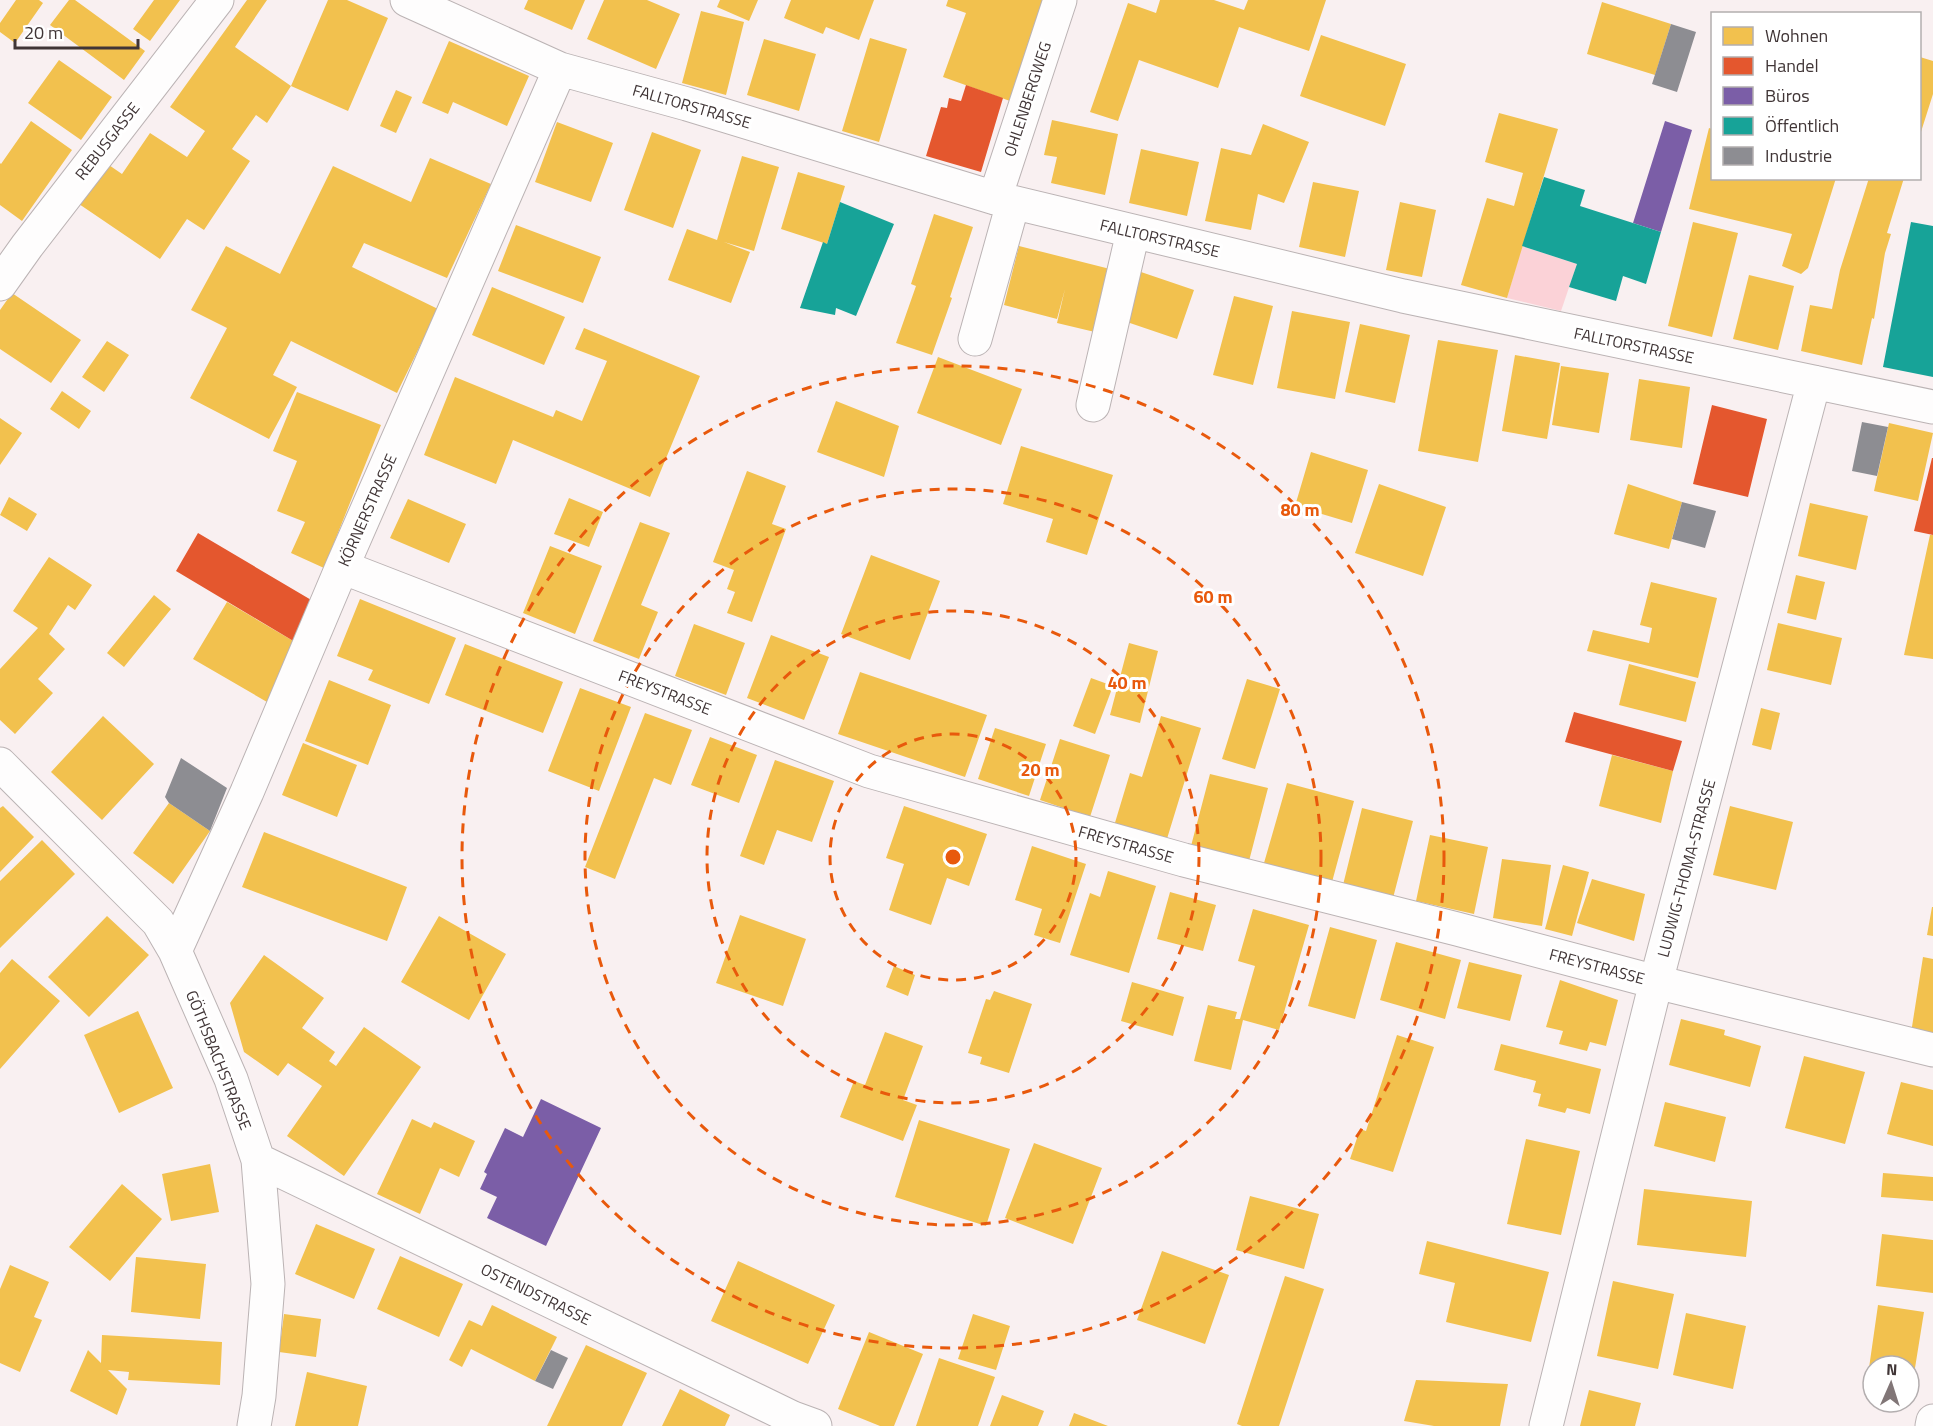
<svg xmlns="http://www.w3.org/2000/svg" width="1933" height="1426" font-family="'Titillium Web',sans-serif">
<rect width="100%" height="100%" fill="#f9f0f1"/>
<!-- green -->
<path fill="#fbd2d7" d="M1522,246l55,18 -16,47 -54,-13z"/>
<!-- homes -->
<path fill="#f2c14e" d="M16,0h23l4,3 -28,40 -15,-11v-9z
M69,0h6l70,51 -21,29 -74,-55z
M154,0h26l-30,41 -17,-12z
M247,0h20l-32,47 56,39 -24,37 -11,-8 -24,34 18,12 -46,69 -17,-11 -27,40 -81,-55 27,-41 16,11 28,-41 37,24 18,-26 -35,-24z
M328,0h19l41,18 -40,93 -57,-25z
M528,0h57l-13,30 -48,-21z
M604,0h43l33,14 -24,55 -69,-30z
M720,0h38l-9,21 -32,-14z
M791,0h83l-15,40 -33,-13 -3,7 -39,-16z
M948,0h97l-35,101 -67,-24 23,-64 -20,-7z
M1160,0h54l30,10 4,-10h78l-17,51 -70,-24 -21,61 -79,-28 -21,61 -28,-9 38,-109 28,10z
M1602,2l69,22 -16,51 -68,-21z
M701,11l43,11 -18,73 -44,-12z
M1321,35l85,29 -21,62 -85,-30z
M870,38l37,11 -28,93 -37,-11z
M764,39l52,15 -17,57 -52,-16z
M449,41l80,35 -22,50 -54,-24 -5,12 -26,-11z
M1920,57l13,4v33l-13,41z
M59,60l53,37 -31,43 -53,-37z
M396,90l16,7 -16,36 -16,-7z
M1499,113l59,16 -51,169 -46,-13 26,-87 27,8 9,-33 -38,-11z
M1052,120l66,14 -13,61 -54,-12 6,-26 -13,-2z
M31,121l41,29 -50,71 -22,-16v-42l1,1z
M557,122l56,21 -22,59 -56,-20z
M1263,124l46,18 -25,61 -26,-9 -7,36 -46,-9 16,-73 30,7z
M1709,128l3,1v49h124l-28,90 -7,6 -19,-8 10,-32 -103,-25z
M652,132l49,18 -28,78 -49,-18z
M1141,149l58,13 -12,54 -58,-13z
M742,156l37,11 -25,84 -30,-9 26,10 -19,51 -63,-23 19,-51 30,11z
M430,158l61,26 -44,94 -83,-35 -12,24 86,42 -41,84 -106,-52 -18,34 24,12 -28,52 -79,-41 37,-70 -36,-18 35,-64 54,28 53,-108 78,36z
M798,172l47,14 -18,58 -46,-15z
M1869,178h35l-17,55 4,1 -6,19 -11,66 -2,-1 -10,47 -61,-14 9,-46 22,4 8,-39z
M1313,182l46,9 -14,66 -46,-10z
M1400,202l36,8 -14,67 -36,-7z
M934,214l39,13 -23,70 2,1 -20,57 -36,-12 20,-57 -5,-2z
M1693,222l45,11 -26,104 -44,-11z
M516,225l85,32 -18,46 -85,-32z
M1019,246l95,24 -15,63 -42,-10 8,-34 -8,30 -53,-14z
M1141,272l53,18 -17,49 -53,-18z
M1749,275l45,11 -16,64 -45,-11z
M492,287l73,30 -21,48 -72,-30z
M12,293l69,47 -30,43 -51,-34v-39z
M1234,296l39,10 -20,79 -40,-10z
M1292,311l58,11 -15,77 -58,-11z
M1360,324l50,11 -15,68 -50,-11z
M584,328l116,48 -50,121 -137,-57 -17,44 -72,-29 31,-78 98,40 3,-7 26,11 25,-60 -32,-12z
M1438,340l60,10 -20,112 -60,-11z
M107,341l22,14 -25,37 -22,-15z
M1515,355l45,8 -13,76 -45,-8z
M938,357l84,32 -21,56 -84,-32z
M1561,366l48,7 -10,60 -47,-8z
M1639,379l51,8 -8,61 -52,-8z
M62,391l29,20 -12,18 -29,-20z
M297,392l84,33 -57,143 -33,-15 14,-31 -28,-11 20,-50 -24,-10z
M836,401l63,25 -15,51 -67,-25z
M0,418l22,15 -22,32z
M1889,423l44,10 -15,68 -44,-10z
M1021,446l92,29 -26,80 -41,-13 7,-23 -50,-15z
M1311,452l57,18 -16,53 -57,-17z
M747,471l39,15 -14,38 14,5 -34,93 -25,-9 8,-21 -8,-3 7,-19 -21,-8z
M1379,484l67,23 -23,69 -68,-23z
M1628,484l54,18 -13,47 -55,-15z
M9,497l28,17 -10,17 -27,-16z
M569,498l34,14 -14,35 -35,-13z
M408,499l58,25 -17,39 -59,-25z
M1810,503l58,13 -12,54 -58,-14z
M640,522l30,11 -29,72 17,7 -19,47 -46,-18z
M1930,535h3v124l-29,-4z
M550,546l52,20 -27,68 -52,-21z
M871,555l69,26 -30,79 -69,-26z
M49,557l43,28 -17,25 -7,-5 -19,29 16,15 -27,30 15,14 -38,41 -15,-14v-51l38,-41 -25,-17z
M1796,575l29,7 -9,38 -29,-7z
M1651,582l66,16 -19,80 -111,-27 6,-21 56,13 3,-15 -12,-3z
M154,595l17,14 -47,58 -17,-14z
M360,599l96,39 -27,66 -61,-24 5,-10 -36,-14z
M227,602l68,40 -28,60 -74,-43z
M1778,623l64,15 -11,47 -64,-15z
M694,624l51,19 -19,52 -51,-19z
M771,635l58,22 -25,63 -57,-22z
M1129,643l29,8 -18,72 -30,-8z
M465,644l98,38 -20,51 -98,-38z
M1629,664l67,18 -10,40 -67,-17z
M860,672l127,43 -22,62 -127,-43z
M1091,678l22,8 -18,48 -22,-8z
M1247,679l33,10 -25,80 -33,-10z
M329,680l62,25 -23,60 -63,-24z
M580,688l51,19 -32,84 -51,-20z
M1761,708l19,5 -9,37 -19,-5z
M645,713l47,17 -21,55 -17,-7 -39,101 -30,-12z
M103,716l51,48 -52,56 -51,-48z
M1161,716l40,12 -35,114 -52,-16 16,-53 12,4z
M995,728l51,16 -17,52 -51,-17z
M710,737l47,18 -18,48 -48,-18z
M1060,739l50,16 -20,62 -50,-17z
M303,743l54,22 -20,52 -55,-22z
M1612,755l61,16 -12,52 -62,-17z
M775,760l59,21 -22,61 -35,-12 -13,35 -24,-9z
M1210,774l58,14 -19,73 -58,-15z
M1287,783l67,18 -22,81 -68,-19z
M169,803l41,28 -37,53 -40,-31z
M3,806l31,31 -34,35v-64z
M904,806l83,28 -18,52 -22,-8 -16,47 -42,-15 15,-46 -18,-6z
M1730,806l63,16 -17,68 -63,-15z
M1362,808l51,13 -20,77 -50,-13z
M264,832l143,55 -20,54 -145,-54z
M1430,835l58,12 -14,67 -58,-13z
M42,840l33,34 -75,74v-67z
M1032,846l54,18 -26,79 -26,-8 8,-26 -27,-9z
M1502,859l49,6 -9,61 -49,-8z
M1563,865l26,7 -17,64 -27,-7z
M1108,871l48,15 -27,87 -59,-18 20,-62 10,4z
M1592,879l53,15 -11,47 -57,-18z
M1170,892l46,13 -13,46 -46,-12z
M1932,907h1v29l-6,-1z
M1253,909l56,16 -30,105 -36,-10 -12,50 -37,-9 14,-56 29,7 -2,7h5l15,-53 -17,-5z
M740,915l66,24 -23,67 -67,-23z
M107,916l42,39 -60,62 -41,-40z
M439,916l67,38 -37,66 -68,-38z
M1330,927l47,13 -22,79 -47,-13z
M1396,942l65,18 -16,59 -65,-19z
M264,955l60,43 -22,30 33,24 -6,9 7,5 28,-39 57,40 -77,109 -57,-40 35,-50 -34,-23 -10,13 -34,-24 -14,-49z
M1923,957l10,2v78l-22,-4z
M12,959l48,42 -60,68v-96z
M1469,962l53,13 -12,46 -53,-13z
M894,966l21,9 -7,21 -22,-9z
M1560,980l58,20 -12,46 -16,-4 -3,9 -28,-7 4,-13 -17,-4z
M1132,982l52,15 -11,39 -52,-15z
M994,991l38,13 -23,69 -29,-9 2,-7 -14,-4 18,-54 4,1z
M138,1011l35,77 -54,25 -35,-78z
M1681,1019l44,11 -1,5 37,11 -11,41 -81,-22z
M885,1032l38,14 -20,54 14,5 -14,36 -63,-24 14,-36 11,4z
M1397,1035l37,12 -41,125 -43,-13 10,-30 6,2z
M1501,1044l100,25 -11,45 -23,-6 -2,5 -27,-7 3,-12 -8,-2 3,-11 -42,-11z
M1804,1056l61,16 -20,72 -60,-16z
M1901,1082l32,8v56l-46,-12z
M1665,1102l61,15 -11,45 -61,-16z
M412,1119l19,9 3,-6 41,19 -16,36 -19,-9 -20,46 -43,-20z
M919,1120l91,29 -24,77 -91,-29z
M1526,1139l54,12 -19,84 -54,-11z
M1034,1143l68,25 -29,76 -68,-26z
M210,1164l9,48 -48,9 -9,-47z
M1883,1173l50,4v24l-52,-4z
M122,1184l40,35 -52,62 -41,-34z
M1644,1189l108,12 -6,56 -109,-12z
M1250,1196l69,18 -15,55 -68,-19z
M316,1224l59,25 -21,50 -59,-25z
M1882,1234l51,6v53l-57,-7z
M1427,1241l122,31 -18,70 -85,-20 9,-39 -36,-9z
M1162,1251l67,24 -24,69 -68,-24z
M400,1256l63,28 -24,53 -62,-28z
M136,1257l70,7 -6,55 -69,-7z
M738,1261l97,44 -27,59 -97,-43z
M10,1265l39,17 -15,35 8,3 -22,52 -20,-9v-74z
M1285,1276l39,13 -45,137h-37l-5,-2z
M1613,1281l61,13 -16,75 -61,-13z
M492,1305l65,32 -22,44 -64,-32 -9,18 -13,-7 20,-40 13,6z
M1878,1305l46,7 -14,87 -1,-33h-36v24l-7,-1z
M1686,1313l60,13 -13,63 -60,-14z
M284,1314l37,5 -5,38 -37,-5z
M973,1314l37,12 -14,44 -38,-11z
M869,1332l54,22 -29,72h-14l-42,-17z
M102,1335l120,7 -2,43 -92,-5 1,-8 -21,-2 19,19 -10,26 -47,-24 18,-41 13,13z
M586,1345l61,28 -25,53h-75z
M939,1358l56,19 -17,49h-62z
M307,1372l60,14 -9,40h-63z
M1416,1380l92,4 -8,42h-66l-30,-5z
M680,1389l50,26 -5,11h-63z
M1589,1390l52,13 -6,23h-55z
M1002,1395l42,16 -6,15h-48z
M1074,1413l34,13h-39z"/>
<!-- shops -->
<path fill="#e4572e" d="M966,85l37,13 -22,74 -55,-16 15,-49 6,1 2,-10 12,3z
M1712,405l55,14 -19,78 -55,-13z
M1932,458h1v77l-19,-4z
M198,533l120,71 -23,38 -119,-71z
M1574,712l108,29 -9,30 -108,-29z"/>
<!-- offices -->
<path fill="#7b5ea7" d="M1665,121l27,9 -31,102 -28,-9z
M541,1099l60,29 -55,118 -59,-28 10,-21 -17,-8 7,-15 -3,-2 21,-44 18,9z"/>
<!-- public -->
<path fill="#17a398" d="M1544,177l41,13 -5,16 81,26 -15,52 -23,-8 -7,25 -47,-14 8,-23 -55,-18z
M840,202l54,22 -38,92 -20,-8 -1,7 -35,-7 23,-66 4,2z
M1911,222l22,4v151l-50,-10z"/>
<!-- industry -->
<path fill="#8d8d92" d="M1671,24l25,8 -19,60 -25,-8z
M1862,422l26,5 -11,49 -25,-5z
M1682,502l34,9 -11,37 -33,-9z
M181,758l46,30 -17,43 -41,-28 -4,-6z
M551,1350l17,8 -15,31 -18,-8z"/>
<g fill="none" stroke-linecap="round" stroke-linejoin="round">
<!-- minor casing -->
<g stroke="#bbb3b4" stroke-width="35">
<path id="minor" d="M407,0l153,69 127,35 308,94 408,98 530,111
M995,198l65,-198
M0,284l27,-38 190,-246
M975,339l38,-136
M1093,405l40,-173
M342,567l527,204 315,89 273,69 199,53 277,68
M0,764l158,158 17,29 56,128 27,81 10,124 -9,112 -5,30
M175,951l72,-159 95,-225 218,-498
M258,1160l535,258 22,8
M1546,1426l110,-444 158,-600
M1932,1426l1,-5"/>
</g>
<!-- minor -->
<use href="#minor" stroke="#fefdfd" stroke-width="33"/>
</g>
<!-- distance rings -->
<g fill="none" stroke="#e8590c" stroke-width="3" stroke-dasharray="10 8">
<circle cx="953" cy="857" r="123"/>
<circle cx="953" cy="857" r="246"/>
<circle cx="953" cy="857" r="368"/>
<circle cx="953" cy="857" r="491"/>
</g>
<g text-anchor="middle" stroke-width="6" stroke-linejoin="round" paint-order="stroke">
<!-- street labels -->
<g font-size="16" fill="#403536" stroke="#fff">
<text transform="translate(1027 99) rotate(-72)" y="6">OHLENBERGWEG</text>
<text transform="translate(692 106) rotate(16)" y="6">FALLTORSTRASSE</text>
<text transform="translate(107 141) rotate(-52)" y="6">REBUSGASSE</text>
<text transform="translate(1160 238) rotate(13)" y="6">FALLTORSTRASSE</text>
<text transform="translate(1634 345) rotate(12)" y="6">FALLTORSTRASSE</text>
<text transform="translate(367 510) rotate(-66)" y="6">KÖRNERSTRASSE</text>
<text transform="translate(665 692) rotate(21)" y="6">FREYSTRASSE</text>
<text transform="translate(1126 844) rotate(16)" y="6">FREYSTRASSE</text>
<text transform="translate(1686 868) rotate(-75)" y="6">LUDWIG-THOMA-STRASSE</text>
<text transform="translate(1597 966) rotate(15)" y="6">FREYSTRASSE</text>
<text transform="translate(219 1060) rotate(68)" y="6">GÖTHSBACHSTRASSE</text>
<text transform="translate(536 1294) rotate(26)" y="6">OSTENDSTRASSE</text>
</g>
</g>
<circle cx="953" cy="857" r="9" fill="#e8590c" stroke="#fff" stroke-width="3"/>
<g font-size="18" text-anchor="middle" font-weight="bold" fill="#e8590c" stroke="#fff" stroke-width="6" stroke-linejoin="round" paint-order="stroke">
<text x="1300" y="516">80 m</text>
<text x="1213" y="603">60 m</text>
<text x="1127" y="689">40 m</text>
<text x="1040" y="776">20 m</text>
</g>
<!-- legend -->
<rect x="1711" y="12" width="210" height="168" fill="#ffffff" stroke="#b3aeaf" stroke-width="1.5"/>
<rect x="1723" y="27" width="30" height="18" fill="#f2c14e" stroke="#b3aeaf" stroke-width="1.5"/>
<text x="1765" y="42" font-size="18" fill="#403536">Wohnen</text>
<rect x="1723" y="57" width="30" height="18" fill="#e4572e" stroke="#b3aeaf" stroke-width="1.5"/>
<text x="1765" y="72" font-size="18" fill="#403536">Handel</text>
<rect x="1723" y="87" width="30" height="18" fill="#7b5ea7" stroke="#b3aeaf" stroke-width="1.5"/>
<text x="1765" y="102" font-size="18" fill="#403536">Büros</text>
<rect x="1723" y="117" width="30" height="18" fill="#17a398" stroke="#b3aeaf" stroke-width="1.5"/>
<text x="1765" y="132" font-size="18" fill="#403536">Öffentlich</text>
<rect x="1723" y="147" width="30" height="18" fill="#8d8d92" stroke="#b3aeaf" stroke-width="1.5"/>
<text x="1765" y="162" font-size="18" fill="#403536">Industrie</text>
<!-- north arrow -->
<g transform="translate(1891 1384) rotate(3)"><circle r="28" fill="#ffffff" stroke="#b3aeaf" stroke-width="1.5"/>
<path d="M0-4.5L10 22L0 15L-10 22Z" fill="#817677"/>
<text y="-9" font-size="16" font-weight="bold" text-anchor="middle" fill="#403536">N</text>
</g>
<!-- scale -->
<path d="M15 39v9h123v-9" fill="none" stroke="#403536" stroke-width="3"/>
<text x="24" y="39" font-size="18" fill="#403536" stroke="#ffffff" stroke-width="4.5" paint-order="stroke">20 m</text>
</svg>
